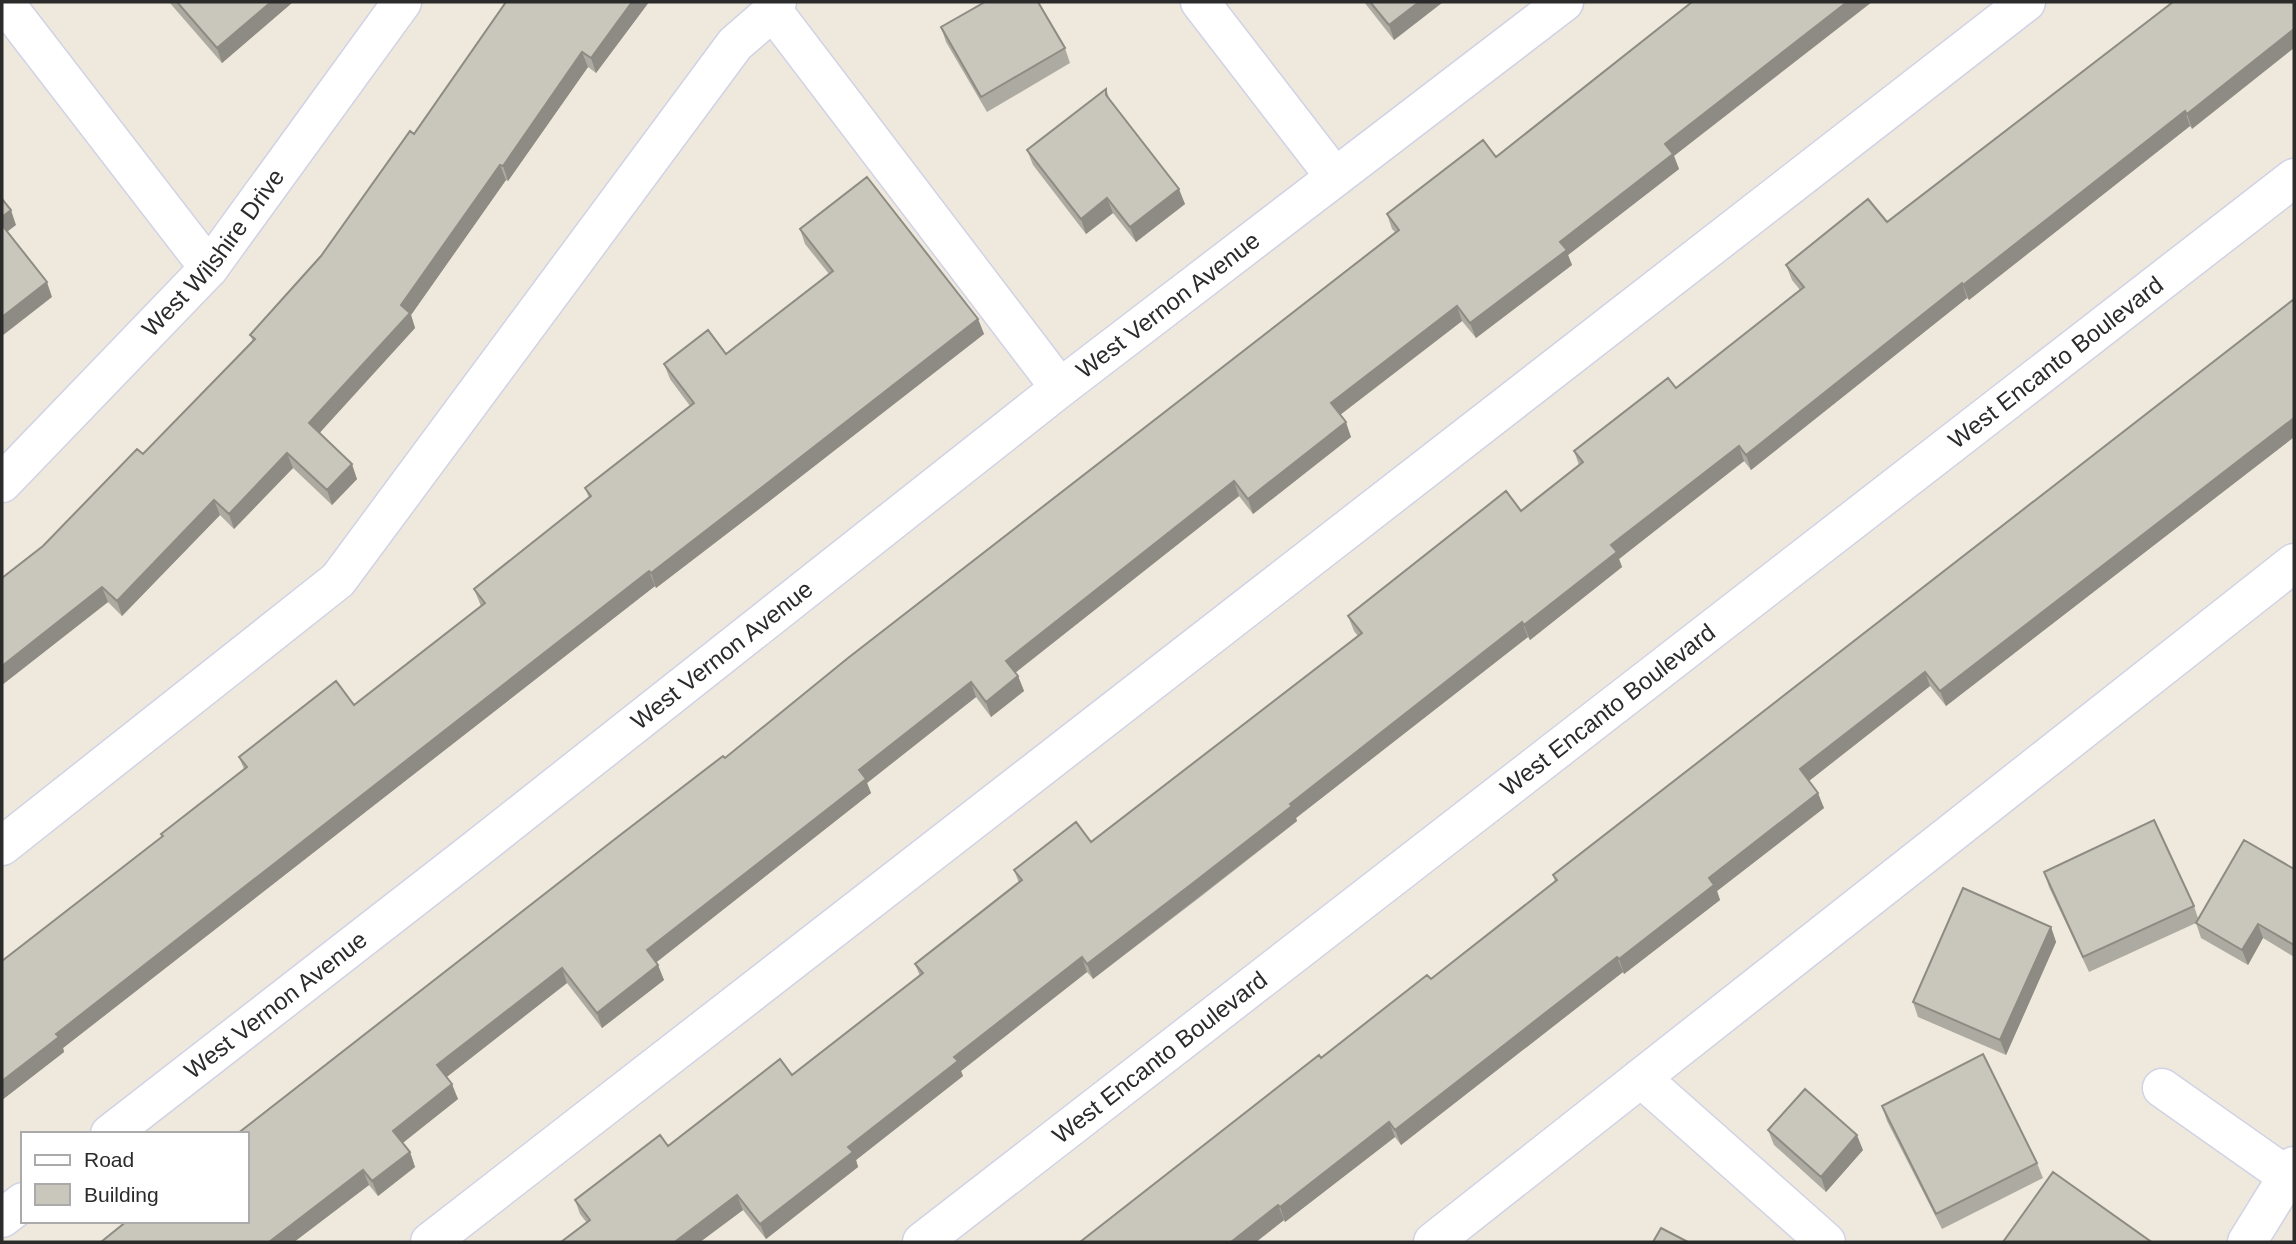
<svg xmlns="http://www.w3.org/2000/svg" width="2296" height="1244" font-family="Arial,sans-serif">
<rect width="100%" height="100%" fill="#eee9dc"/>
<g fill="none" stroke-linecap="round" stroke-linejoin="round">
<!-- minor casing -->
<g stroke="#d1d2e5" stroke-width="41">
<g id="minor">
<path d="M4,2l205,266"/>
<path d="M1200,2l135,175"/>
<path d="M773,11l287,377"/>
<path id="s1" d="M2,483l207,-215 193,-266"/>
<path d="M2,846l336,-266 397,-536 38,-33 4,-9"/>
<path d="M1641,1078l185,164"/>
<path d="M2162,1088l125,88"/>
<path id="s2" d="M110,1134l364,-283 586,-463 504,-386"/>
<path d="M2,1218l21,-16"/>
<path d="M430,1242l1596,-1240"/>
<path id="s3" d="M922,1242l1372,-1064"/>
<path d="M1433,1242l861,-679"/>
<path d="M2247,1242l47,-76"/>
</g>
</g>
<!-- minor -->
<use href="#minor" stroke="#fff" stroke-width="38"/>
</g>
<!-- wall -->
<path fill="#adaba1" d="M169,2h124l-71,61z
M506,2h143l-53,71 -8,-6 -80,114 -2,-1 -95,135 4,13 -95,104 37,47 -25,26 -39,-37 -59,61 -14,-14 -98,101 -14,-14 -106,83v-107l41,-32 100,-92 110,-113 -3,-6 71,-79 93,-122z
M1364,2h79l-49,38z
M2173,2l19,127 -2,-3 -221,174 -2,-2 -216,172 -7,-9 -125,98 3,8 -92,73 -2,-3 -232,181 1,3 -98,77 -106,81 -6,-7 -126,99 2,5 -107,84 2,7 -92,72 -23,-29 -43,32h-139l26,-19 -7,-9 -5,-14 217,-125 128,-99 -5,-12 104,-81 -5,-13 77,-28 267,-206 -4,-5 -6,-15 173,-105 58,-46 -5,-14 102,-63 124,-98 -8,-10 -6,-15 101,-43z
M941,27l124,21 5,15 -83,49 -41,-70z
M1106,89l4,11 75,104 -49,38 -23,-29 -27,21 -53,-69 -6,-15z
M1674,156l5,13 -111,86 4,10 -96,73 -14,-17 -122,94 11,22 -98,77 -14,-18 -224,177 3,3 6,15 -33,26 -15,-20 -109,86 4,10 -215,169 8,18 -62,48 -35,-45 -121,94 12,22 -56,44 8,9 5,15 -37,29 -9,-11 -75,57 431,-484 670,-526 -3,-3 -5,-15 109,-57z
M800,229l178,90 6,15 -217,169 -111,85 -1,-2 -592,462 1,4 -62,48 160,-263 -1,-3 83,-65 -5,-12 115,-52 127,-99 -7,-17 115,-91 -4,-10 105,-82 -20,-27 -6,-15 62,-10 103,-80 -24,-30z
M2294,299v138l-348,269 -16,-20 -121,95 15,27 -107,83 3,9 -96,74 -1,-2 -222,173 -6,-8 -110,85 -1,-2 -28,22h-176l241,-184 110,-79 124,-97 -2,-7z
M2294,869v88l-31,-19 -15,27 -47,-27 -5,-15 -107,49 -40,-85 -5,-15 150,34 4,12z
M2051,927l5,15 -50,113 -88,-38 -5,-15z
M1882,1106l155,57 6,15 -101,51 -55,-108z
M1768,1130l95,20 -37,42 -52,-47z"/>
<!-- shaded-wall -->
<path fill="#8d8b83" d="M271,2h22l-71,61 -5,-15z
M632,2h17l-53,71 -5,-15z
M1419,2h24l-49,38 -5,-15z
M1847,2h25l-198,154 5,13 -111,86 4,10 -96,73 -6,-15 90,-81 105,-98z
M2294,29v19l-102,81 -5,-15z
M582,52l6,15 -80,114 -5,-15z
M2185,111l5,15 -221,174 -6,-15z
M500,165l6,15 -95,135 4,13 -100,110 -6,-15 92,-118z
M1179,189l6,15 -49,38 -6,-15z
M1107,198l6,15 -27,21 -5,-15z
M11,210l5,15 -13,10 -1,-5v-13z
M47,282l5,15 -50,39v-19z
M1962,283l5,15 -216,172 -5,-15z
M1457,306l5,15 -126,97 -5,-15z
M978,319l6,15 -217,169 -111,85 -5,-15z
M2294,418v19l-348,269 -6,-15z
M1346,422l5,15 -98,77 -5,-15z
M1739,446l5,15 -125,98 3,8 -92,73 -6,-15 87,-80z
M287,453l6,15 -59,61 -5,-15z
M352,464l5,15 -25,26 -5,-15z
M1234,481l5,15 -228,180 -5,-15z
M214,500l6,15 -98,101 -5,-15z
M649,571l6,15 -592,462 1,4 -62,48v-19l54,-47z
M102,587l6,15 -106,83v-19z
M1522,622l6,15 -232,181 1,3 -204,158 -6,-15z
M1925,672l5,14 -125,98 -5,-15z
M1018,676l6,15 -33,26 -5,-15z
M971,682l5,15 -109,86 4,10 -218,172 -6,-15 212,-180z
M1818,793l6,15 -107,83 3,9 -96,74 -5,-15 90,-81z
M2258,924l5,14 -15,27 -6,-15z
M2051,927l5,15 -50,113 -6,-15z
M1082,957l5,15 -126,99 2,5 -107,84 2,7 -92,72 -6,-15 88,-77 106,-90z
M1617,957l6,15 -222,173 -6,-15z
M658,965l6,15 -62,48 -5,-15z
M562,968l5,15 -124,97 -6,-15z
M452,1084l6,15 -59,47 -6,-15z
M1389,1122l6,15 -110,85 -5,-15z
M1857,1135l6,15 -37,42 -5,-15z
M410,1152l5,15 -37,29 -6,-15z
M363,1170l6,15 -75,57h-25z
M737,1195l6,15 -43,32h-24v-1z
M1278,1205l6,15 -28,22h-25z"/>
<!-- building -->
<path fill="#c9c7bb" stroke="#8d8b83" stroke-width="2" d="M177,2h94l-54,46z
M506,2h126l-41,56 -9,-6 -79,114 -3,-1 -99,140 9,8 -101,110 43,41 -25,26 -40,-37 -58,61 -15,-14 -97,101 -15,-14 -100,79v-88l41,-32 94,-97 6,5 112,-115 -5,-4 71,-79 89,-125 4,3z
M985,2h53l27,46 -84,49 -40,-70z
M1370,2h49l-30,23z
M1692,2h155l-182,142 8,10 -113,88 7,8 -97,73 -13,-17 -126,97 15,19 -98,77 -14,-18 -228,180 12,15 -32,26 -15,-20 -112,88 7,9 -219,171 11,15 -61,48 -35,-45 -125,97 15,19 -59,47 17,21 -38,29 -9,-11 -94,72h-168l26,-21h120v-87h-10l378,-295 108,-83 2,2 123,-100 551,-428 -12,-16 96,-74 13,17z
M2173,2h121v27l-107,85 -2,-3 -222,174 -1,-2 -216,172 -7,-9 -128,99 6,7 -93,73 -2,-3 -232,182 2,2 -99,77 -106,81 -5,-7 -128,100 4,4 -110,86 5,5 -93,72 -23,-29 -61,46v1h-115l29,-22 -15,-20 85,-65 8,11 112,-87 12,16 131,-102 -8,-9 107,-84 -8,-10 62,-48 15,20 271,-209 -14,-17 158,-125 15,20 62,-49 -9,-11 94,-73 8,10 128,-101 -18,-22 82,-66 19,23z
M1106,89v6l73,94 -49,38 -23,-29 -26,21 -54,-69z
M867,177l111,142 -217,169 -110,85 -2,-2 -593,463 3,3 -57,44v-120l161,-125 -2,-2 86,-67 -8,-10 97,-76 18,24 131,-102 -11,-14 117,-93 -6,-8 109,-85 -30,-39 44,-34 18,24 107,-83 -33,-42z
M2,199l9,11 -9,7z
M2,225l45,57 -45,35z
M2294,299v119l-354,273 -15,-19 -125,97 18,24 -109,85 5,7 -95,74 -2,-2 -222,173 -6,-8 -109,85 -2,-2 -47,37h-151l239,-187 2,3 106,-83 4,4 126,-99 -4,-5z
M2154,820l40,86 -111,51 -39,-85z
M2244,840l50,29v76l-36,-21 -16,26 -46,-27z
M1963,888l88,39 -51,113 -87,-38z
M1983,1054l54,109 -101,51 -54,-108z
M1805,1089l52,46 -36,42 -53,-47z
M2053,1172l97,69 -1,1h-146z
M1661,1228l27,14h-35z"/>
<g text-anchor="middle" stroke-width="7" stroke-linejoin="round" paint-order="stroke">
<!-- street labels -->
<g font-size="24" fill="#2b2b2b" stroke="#fff">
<text dy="8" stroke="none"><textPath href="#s1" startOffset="313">West Wilshire Drive</textPath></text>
<text dy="8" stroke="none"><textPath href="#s2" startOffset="1344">West Vernon Avenue</textPath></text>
<text dy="8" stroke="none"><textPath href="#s3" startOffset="1435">West Encanto Boulevard</textPath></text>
<text dy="8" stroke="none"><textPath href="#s2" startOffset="777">West Vernon Avenue</textPath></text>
<text dy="8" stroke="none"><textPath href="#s3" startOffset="868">West Encanto Boulevard</textPath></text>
<text dy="8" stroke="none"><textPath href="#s2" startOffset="210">West Vernon Avenue</textPath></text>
<text dy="8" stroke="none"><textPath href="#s3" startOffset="301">West Encanto Boulevard</textPath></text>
</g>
</g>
<!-- border -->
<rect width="2296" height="1244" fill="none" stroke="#2b2b2b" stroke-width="7"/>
<!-- legend -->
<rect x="21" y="1132" width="228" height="91" fill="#ffffff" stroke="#aaaaaa" stroke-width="2"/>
<rect x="35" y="1155" width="35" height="10" fill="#ffffff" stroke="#aaaaaa" stroke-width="2"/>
<text x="84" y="1167" font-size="21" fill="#2b2b2b">Road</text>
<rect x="35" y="1184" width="35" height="21" fill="#c9c7bb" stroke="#aaaaaa" stroke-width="2"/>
<text x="84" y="1202" font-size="21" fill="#2b2b2b">Building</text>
</svg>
